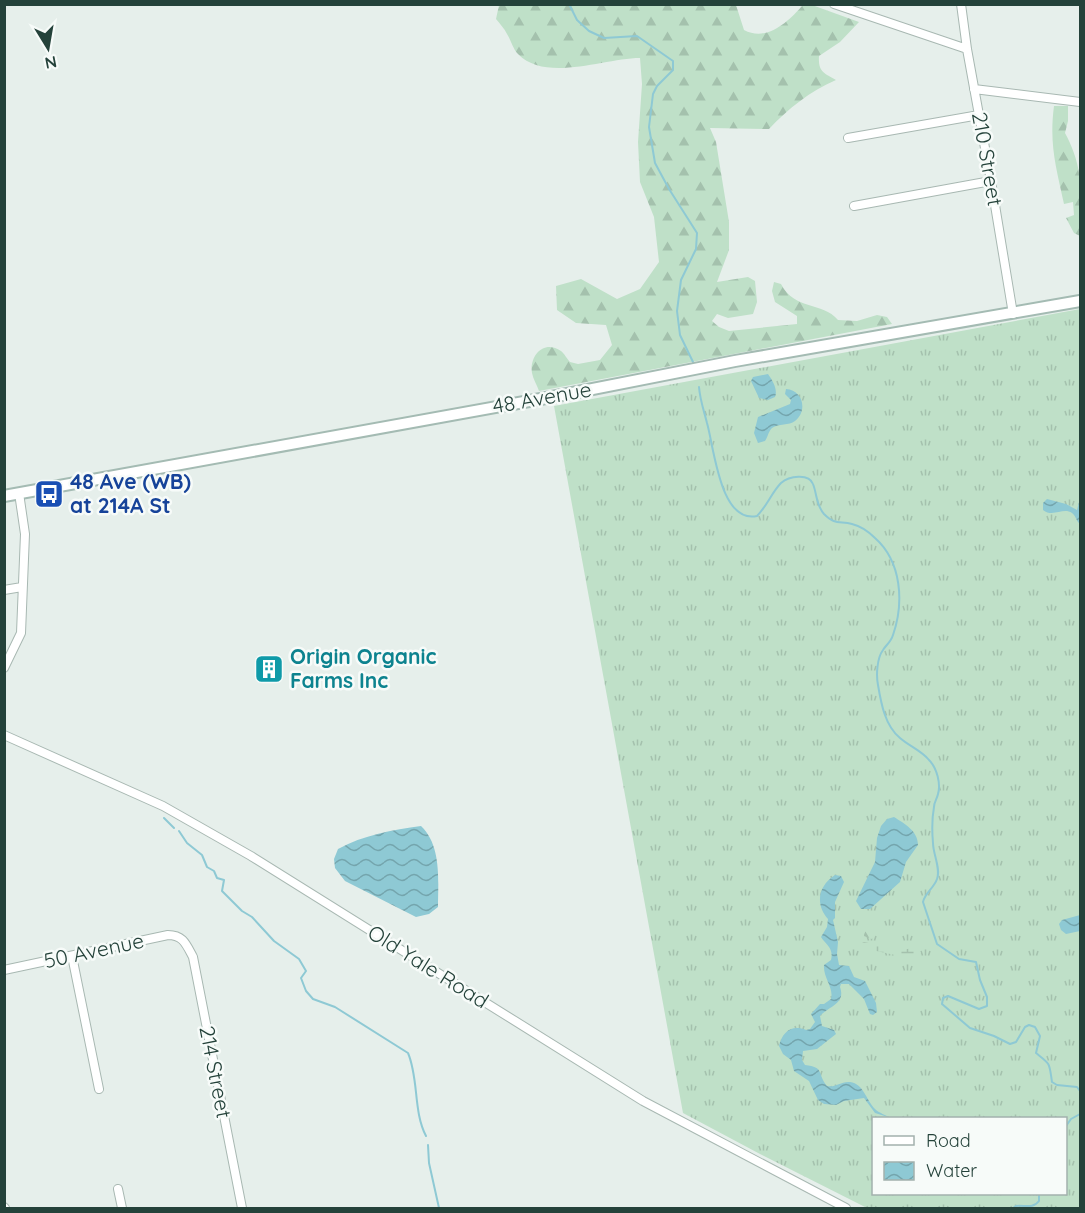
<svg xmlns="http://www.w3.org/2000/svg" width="1085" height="1213" font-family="Quicksand,sans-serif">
<defs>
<pattern id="grass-tufts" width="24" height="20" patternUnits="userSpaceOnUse" patternTransform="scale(1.5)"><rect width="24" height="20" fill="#bfe0c8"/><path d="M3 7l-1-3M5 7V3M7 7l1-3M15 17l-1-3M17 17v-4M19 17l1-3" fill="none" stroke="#a4c1ad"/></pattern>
<pattern id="forest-firs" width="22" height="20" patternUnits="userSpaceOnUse" patternTransform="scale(1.5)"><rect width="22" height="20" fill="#bfe0c8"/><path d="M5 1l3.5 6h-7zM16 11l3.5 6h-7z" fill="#a4c1ad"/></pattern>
<pattern id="wetland-marsh" width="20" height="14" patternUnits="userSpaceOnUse" patternTransform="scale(1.5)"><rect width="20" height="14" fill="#bfe0c8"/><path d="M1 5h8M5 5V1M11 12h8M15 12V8" fill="none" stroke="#a4c1ad"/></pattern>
<pattern id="water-waves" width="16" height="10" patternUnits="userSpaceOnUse" patternTransform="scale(1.5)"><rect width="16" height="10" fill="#8ec9d4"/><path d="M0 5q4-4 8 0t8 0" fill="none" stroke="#74a5ad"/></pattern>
</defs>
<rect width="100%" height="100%" fill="#e6efeb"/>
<!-- grass -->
<path fill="url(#grass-tufts)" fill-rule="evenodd" d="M1080,309v899h-213l-107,-54 -77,-41 -129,-707zM874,1118h192v76h-192z"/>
<!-- forest -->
<path fill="url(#forest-firs)" d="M812,5l47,17 -19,20 -21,14c-1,16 5,17 17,24 -26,11 -48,29 -67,49l-59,-1 6,14 13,80v28l-12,32 31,-5 7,4 2,21 -4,12 -25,4 -11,-4 -5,7 7,6 10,4 68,-7v-8l-22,-14 -3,-11 2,-9 7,2c14,27 41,17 57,36l19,1 20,-6 10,2 5,7 -353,67c-2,-6 -6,-12 -7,-18 -3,-17 12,-34 29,-22 3,2 6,8 9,11l8,2 22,-4 12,-15 -6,-20 -30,-2 -19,-13 -1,-24 25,-7 36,20 23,-10 19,-27 -5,-45 -14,-35 -2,-40 4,-58 -2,-26c-35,0 -94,25 -122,-4 -5,-5 -7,-14 -11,-20 -3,-6 -7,-10 -11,-15l3,-14h237l8,25c23,12 44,-8 59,-25z
M1054,106h14v15l-3,12c20,37 16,63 15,103l-6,-3 -8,-15 8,-3 -1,-13 -9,2c-8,-37 -15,-60 -10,-98z
M864,913l6,1 3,4 -2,8 5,7 -4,6 -8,-3 1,-9 -4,-1 -1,-8z"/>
<!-- wetland -->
<path fill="url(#wetland-marsh)" d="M864,942l38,8 16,-3 3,6 -17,4 -41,-9 -3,-4z"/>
<!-- water -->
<path fill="url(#water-waves)" d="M768,374c5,7 10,16 7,23l-7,3 -9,-2 -8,-17 2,-4z
M786,389c17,1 22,22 9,32 -6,5 -16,2 -23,7 -4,4 -4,9 -7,13l-7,2 -4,-10 4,-16 32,-13 1,-4 -6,-6z
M1080,498v26c-4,-3 -4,-8 -8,-11 -9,-6 -19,5 -29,-3v-7l4,-4 19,5 11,6z
M894,817c11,7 24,14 24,28l-12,17 -6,20 -30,27h-9l-5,-8 19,-39 2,-24 4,-12 6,-7z
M421,826c21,20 17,55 17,81l-9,7 -13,3 -71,-36 -10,-13 -1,-9 4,-10c25,-14 55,-19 83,-23z
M835,875l6,1 3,6 -9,20v16l-2,2 5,22 -1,12 2,11 10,1 5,11 11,4 11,22 1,9 -4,3 -3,-1 -6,-15 -15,-15h-8l-1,3c6,17 -11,19 -20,29l2,10 12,4 2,4 -19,15 -14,2 -1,9 3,5c20,2 12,9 22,21 8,2 14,-5 23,-4 14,2 16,18 25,27 4,4 11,6 16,9l-16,-5 -11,-15 -20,3 -8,4 -12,-1 -6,-4 -9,-19 -15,-10 -3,-11 -8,-6 -4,-8c3,-14 13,-22 27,-16l4,-1 5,-7 -4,-8 9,-10h4l7,-5c3,-12 -8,-21 -7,-34l7,-5c3,-12 -5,-15 -10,-23l6,-10 1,-8c-13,-15 -10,-33 7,-44z
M1080,915v16l-14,3 -5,-4 -2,-6 3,-4z"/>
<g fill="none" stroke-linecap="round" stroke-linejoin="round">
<!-- stream -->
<path stroke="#8ec9d4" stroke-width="2" d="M569,4l8,16 12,11 15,7 33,-2 36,25v9l-16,16 -4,8 -4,33 6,36 14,26 28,44 -1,16 -15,31 -4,31 3,24 13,27
M699,387c1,13 5,24 8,36 7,24 13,101 50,93 10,-10 15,-24 24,-33 8,-7 28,-10 32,1 4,10 3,21 11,30 11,11 15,7 28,10 8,2 17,8 23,14 27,24 29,65 18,97 -2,7 -7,10 -10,15 -6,8 -7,25 -5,35 3,18 7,41 22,53 9,8 22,13 29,22 8,8 12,24 9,34 -1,5 -4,8 -4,13 -2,11 -2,25 -1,36 0,11 8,26 4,36 -3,9 -12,14 -14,23l14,42 22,15 17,3 4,18 7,17v9l-8,3 -31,-13 -5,2 -1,6 28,24 24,8 16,8 6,-2 9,-15 4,-2 6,2 5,9 -4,17c15,12 13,9 16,29l5,3 20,2 3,4
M164,818l10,10
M179,831l8,12 15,12 5,12 7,4 3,7 7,2 -2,11 20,20 10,6 22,24 25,18 7,12 -5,7 5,13 7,8 22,8 73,46c11,26 5,58 18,83
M1066,1126l5,-7 9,-5
M428,1145l1,18 10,45
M1013,1208l3,-2c9,-1 17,3 23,-5v-7"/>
<!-- minor casing -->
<g stroke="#a8b8b2" stroke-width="10">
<path id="minor" d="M834,4l133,45
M961,4l6,45 24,132 22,133
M974,89l106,13
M848,138l131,-23
M854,206l137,-25
M4,590l18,-3
M4,668l17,-35 4,-99 -6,-41
M4,735l159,71 88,50 392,245 203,107
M72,956l27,133
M4,970l164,-35c15,0 18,9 25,22l49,251
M118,1189l4,19
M4,1207l1,1"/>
</g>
<!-- secondary casing -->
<g stroke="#a4bbb3" stroke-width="14">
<path id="secondary" d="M4,496l553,-100 178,-35 345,-60"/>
</g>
<!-- minor -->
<use href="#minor" stroke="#fff" stroke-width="8"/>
<!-- secondary -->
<use href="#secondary" stroke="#fff" stroke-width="10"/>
</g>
<!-- icons -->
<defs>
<g id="bus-square" transform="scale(1.5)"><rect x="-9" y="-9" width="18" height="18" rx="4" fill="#1a4fb4" stroke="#f7fbf9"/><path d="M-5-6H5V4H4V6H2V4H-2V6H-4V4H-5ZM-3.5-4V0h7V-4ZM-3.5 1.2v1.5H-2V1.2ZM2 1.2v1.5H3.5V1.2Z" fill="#fff"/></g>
<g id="building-square" transform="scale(1.5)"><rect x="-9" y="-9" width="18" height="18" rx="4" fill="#0f9aa8" stroke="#f7fbf9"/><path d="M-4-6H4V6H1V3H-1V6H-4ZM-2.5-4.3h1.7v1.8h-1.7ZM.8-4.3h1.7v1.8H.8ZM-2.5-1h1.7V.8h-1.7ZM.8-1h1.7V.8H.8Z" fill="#fff"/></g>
</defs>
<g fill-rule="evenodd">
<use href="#bus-square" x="49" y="494"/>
<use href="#building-square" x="269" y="669"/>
</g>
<g text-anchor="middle" stroke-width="5" stroke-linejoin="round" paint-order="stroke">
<!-- street labels -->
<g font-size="21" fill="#24423a" stroke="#f7fbf9">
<text transform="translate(987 159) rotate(80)" y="7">210 Street</text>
<text transform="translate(542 398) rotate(-10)" y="7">48 Avenue</text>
<text transform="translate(94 951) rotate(-12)" y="7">50 Avenue</text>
<text transform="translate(428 967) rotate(32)" y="7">Old Yale Road</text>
<text transform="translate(215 1072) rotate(79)" y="7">214 Street</text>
</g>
<!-- transit labels -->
<g font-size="21" font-weight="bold" fill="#164399" stroke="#f7fbf9" text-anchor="start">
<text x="70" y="489">48 Ave (WB)<tspan x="70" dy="24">at 214A St</tspan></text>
</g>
<!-- culture labels -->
<g font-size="21" font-weight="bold" fill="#0d838f" stroke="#f7fbf9" text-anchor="start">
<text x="290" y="664">Origin Organic<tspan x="290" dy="24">Farms Inc</tspan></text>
</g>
</g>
<!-- border -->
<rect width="1085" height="1213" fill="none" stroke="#24423a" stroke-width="12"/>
<!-- legend -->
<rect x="872" y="1117" width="195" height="78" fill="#f7fbf9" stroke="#a3b1ad" stroke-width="1.5"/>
<rect x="884" y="1136" width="30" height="9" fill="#ffffff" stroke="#a3b1ad" stroke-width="1.5"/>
<text x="926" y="1147" font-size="18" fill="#24423a">Road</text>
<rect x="884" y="1162" width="30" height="18" fill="url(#water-waves)" stroke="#a3b1ad" stroke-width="1.5"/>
<text x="926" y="1177" font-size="18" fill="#24423a">Water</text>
<!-- north arrow -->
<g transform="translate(48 48) rotate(169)" stroke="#f7fbf9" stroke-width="4.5" paint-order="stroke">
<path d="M0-4.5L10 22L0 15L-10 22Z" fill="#24423a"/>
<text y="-9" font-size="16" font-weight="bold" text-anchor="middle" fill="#24423a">N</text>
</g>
</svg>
